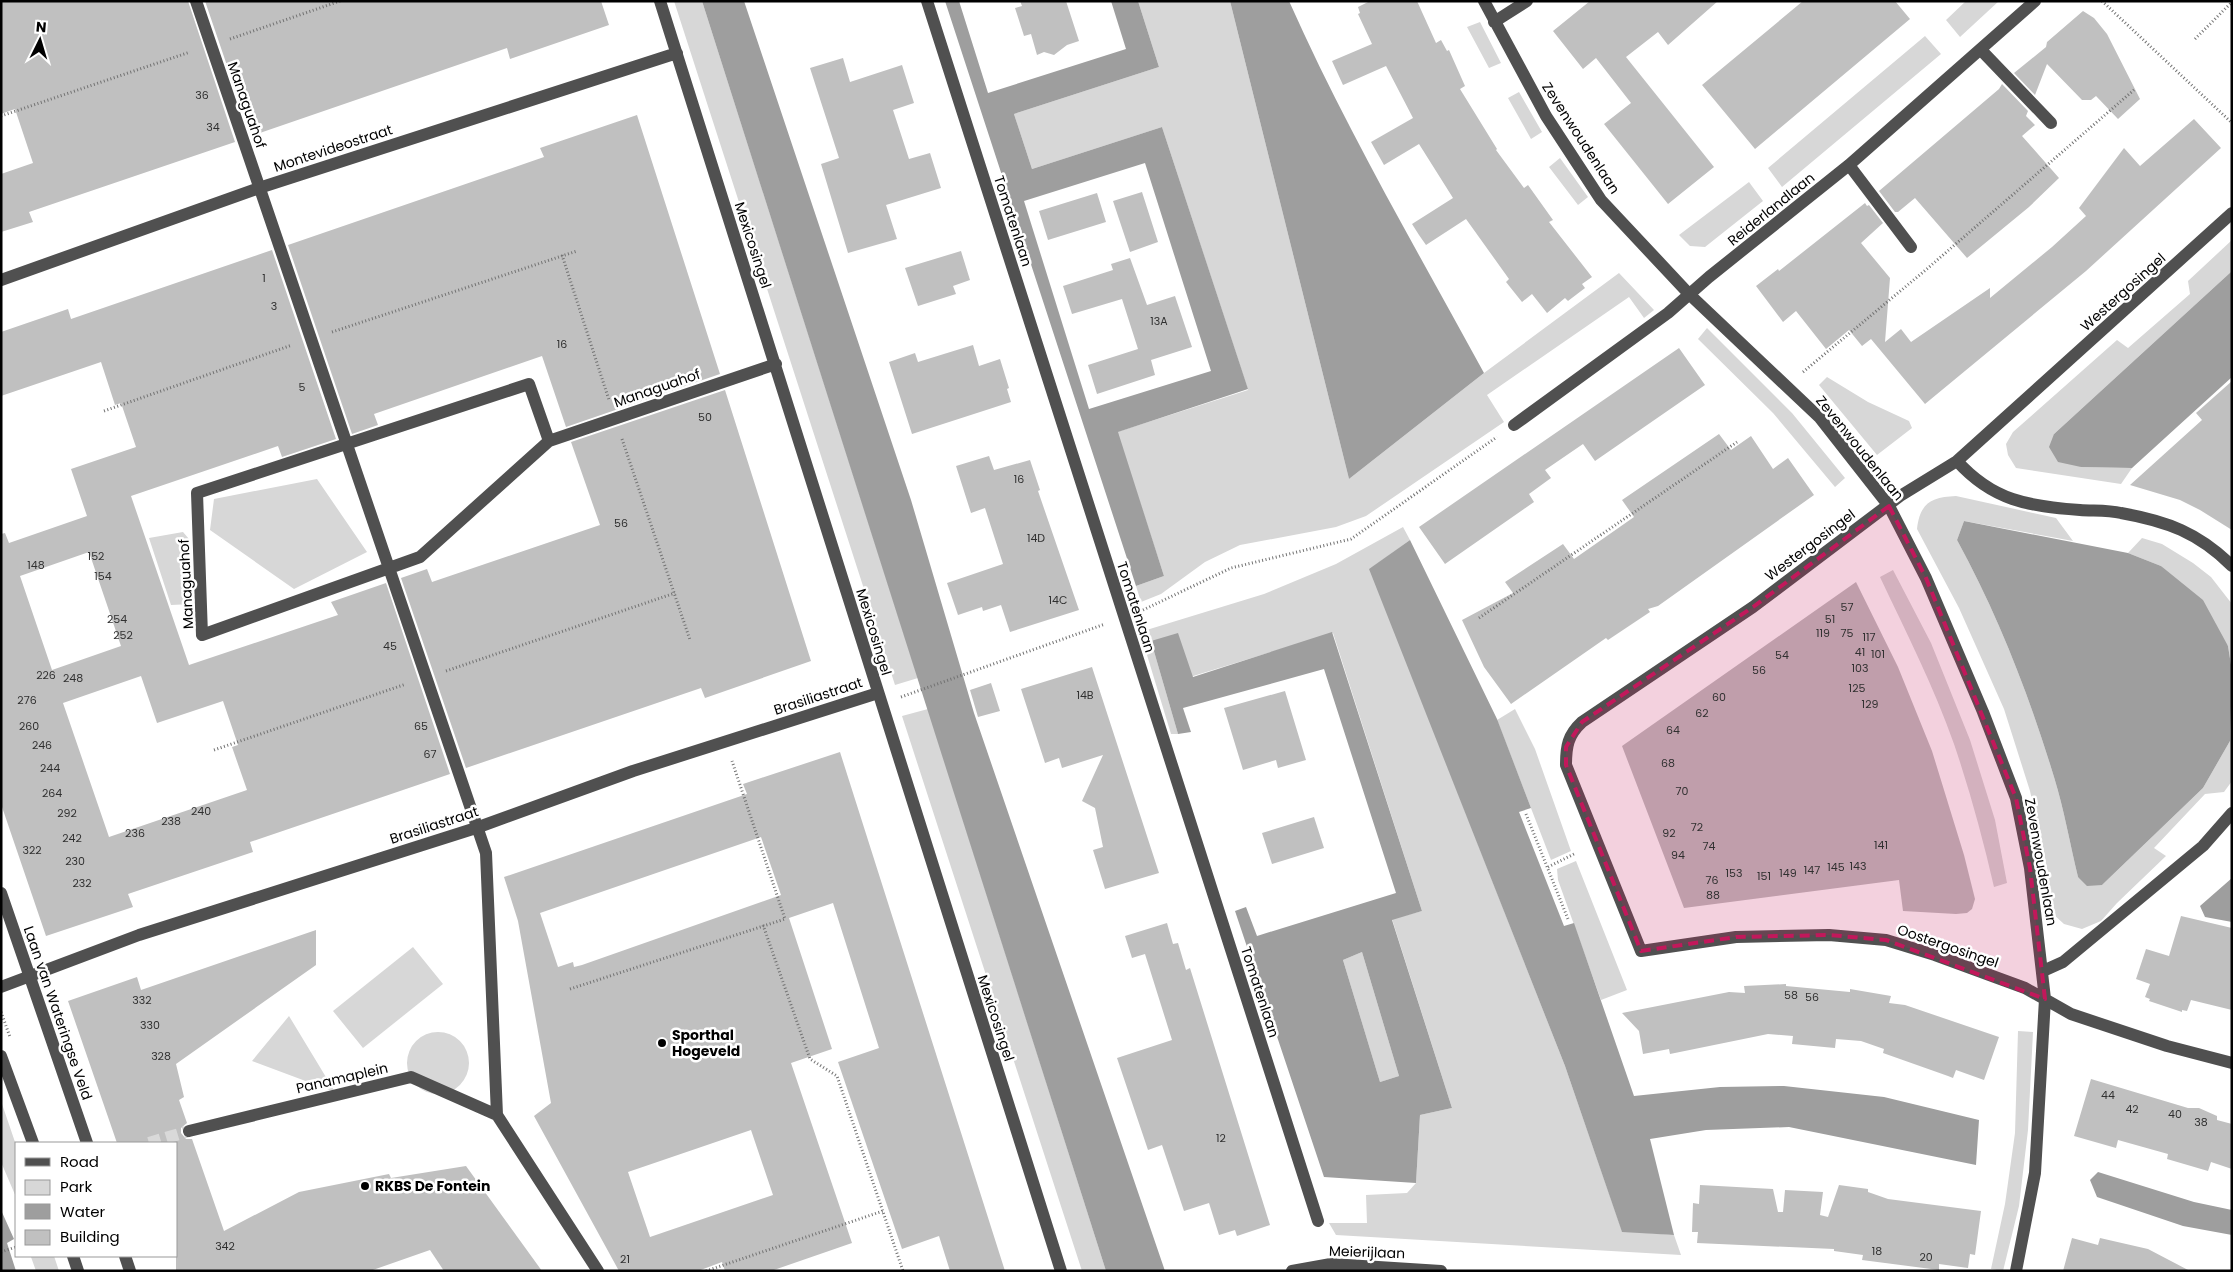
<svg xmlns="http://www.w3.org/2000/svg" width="2233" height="1272" font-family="Poppins,sans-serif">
<rect width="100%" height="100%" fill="#fff"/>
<!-- green -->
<path fill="#d7d7d7" d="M674,1h28l216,677 -23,7z
M1138,1h92l119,478 135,-106 135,-100 35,37 -10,8 -15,-21 -142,98 17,27 -138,94 -30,11 -96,18 -35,17 -44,32 -20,8 -5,-16 28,-10 -47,-144 131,-42 -86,-263 -130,42 -18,-55 145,-47z
M1966,1h33l-39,36 -14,-17z
M1480,22l21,41 -12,5 -22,-41z
M1925,36l16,18 -159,133 -14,-19z
M1519,92l23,40 -11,7 -23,-41z
M1560,158l28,39 -10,8 -29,-38z
M1749,182l14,19 -58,46 -15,-1 -11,-11z
M2232,240v31l-178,163 27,33 51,1 -11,16 -105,-16 -8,-13 -2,-11 7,-12 104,-92 11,8 62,-54 -2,-13z
M1707,328l85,85 53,65 -10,9 -62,-74 -75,-74z
M1827,377l41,25 41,19 3,7 -35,27 -58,-70z
M317,479l50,73 -73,37 -84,-59 4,-31z
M1956,496l100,22 17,23 -109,-20 -7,19c41,75 72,155 97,237 10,32 16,67 24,100l24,8 101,-97 27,-47 2,-20v60l-8,11 -19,2 -51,54 12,8 -49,47 -16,18 -19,8 -18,-5 -11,-10 -6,-45 -17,-78 -26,-82 -45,-101 -42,-79c3,-26 14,-32 39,-33z
M1403,527l7,13 -40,29 195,497 57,165 52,4 7,20 -345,-20 -7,-12h38l-1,-28 41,-2 9,-10 4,-68 32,-7 -60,-189 30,-8 -89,-278 -143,44 -39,-36 27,93h-7l-31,-102 124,-38 72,-30z
M183,532l6,7 3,65 -21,1 -22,-67z
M2142,538l20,6 31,19 18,14 21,27v67l-4,-25 -67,-80 -33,-13z
M1893,570l38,73 39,97 25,80 12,63 -13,4c-11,-48 -24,-96 -40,-143 -20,-57 -48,-112 -74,-167z
M928,709l178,562h-24l-180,-555z
M1515,709l20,40 36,102 -20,9 -54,-140z
M1576,861l51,129 -26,10 -43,-120 -1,-11z
M413,947l30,37 -80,64 -30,-37z
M1362,952l37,124 -19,6 -37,-122z
M289,1016l46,76 -83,-31z
M2018,1031l15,1 -5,98 -9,76 -16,65 -12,-2 14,-65 10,-71z
M407 1063a31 31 0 1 1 62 0a31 31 0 1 1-62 0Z
M1,1101l15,44v52l-15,-35z
M54,1256l5,15h-23l-5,-14z"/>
<!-- water -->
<path fill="#9e9e9e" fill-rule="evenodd" d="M702,1h42l167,499 63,213 191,558h-59z
M945,1h14l29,92 138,-44 -15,-48h27l21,66 -145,47 18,55 130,-42 86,262 -130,43 46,144 -28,10zM1145,163l66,208 -122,38 -65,-208z
M1230,1h59c57,128 128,249 195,372l-135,106z
M2232,271v106l-100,91 -51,-1 -23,-5 -9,-15 5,-13z
M1964,521l164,32 33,13 42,34 25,46 4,25 -2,70 -27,47 -101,97 -15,1 -9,-9c-8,-33 -14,-68 -24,-100 -25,-82 -56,-162 -97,-237z
M1410,540l87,179 34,89 -12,4 45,114 10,-3 60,173 86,-9 64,-1 100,11 95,23 -3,45 -187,-38 -83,3 -56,9 24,96 -52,-3 -57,-166 -196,-497z
M1332,632l90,279 -30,9 60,188 -32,7 -4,68 -92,-6 -89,-266 11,-4 11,29 139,-43 -72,-224 -141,39 8,24 -13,2 -27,-93 27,-8 15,44zM1362,952l37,124 -19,6 -37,-122z
M2232,878v44l-27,-5 -5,-11z
M2098,1172l96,30 38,8v25l-49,-9 -86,-29 -7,-17z
M1,1210l13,29 -7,4 9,28h-15z"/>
<!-- building -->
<path fill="#c0c0c0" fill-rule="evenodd" d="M1,1h187l47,141 -206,70 4,10 -32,10v-58l32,-11 -18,-54 -14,5z
M205,1h396l8,24 -99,34 -3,-11 -256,88z
M1020,1h46l13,40 -12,4 -13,10 -10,-3 -7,3 -6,-21 -7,2 -9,-28 7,-2z
M1370,1h47l19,42 5,-3 6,11 2,-1 16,36 -5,3 37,60 -1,1 28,38 4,-3 25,35 -4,2 43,55 -10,7 3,4 -17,13 -3,-3 -18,15 -15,-19 -10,8 -16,-20 3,-3 -43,-60 -40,26 -7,-10 -7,-11 41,-26 -34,-54 -35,21 -13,-23 42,-24 -27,-52 -43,19 -11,-24 40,-17 -14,-30 2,-1 -2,-6z
M1590,1h128l-50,44 -10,-13 -32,25 88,110 -46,37 -64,-80 27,-21 -35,-45 -13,11 -30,-38z
M1803,1h92l15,18 -155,130 -53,-64z
M2083,11l11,7 13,16 33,65 -22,20 -22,-23 -5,4h-9l-35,-36 -12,31 -21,-22 32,-26 1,-5z
M843,58l7,24 52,-17 12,38 -21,7 16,49 21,-6 11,35 -55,17 11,34 -49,14 -27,-89 18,-6 -29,-90z
M2002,84l26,27 -2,5 9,9 -13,11 37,42 -30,29 -62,51 -52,-60 -17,14h-3l-16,-21 120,-102z
M637,115l83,259 -154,53 -24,-71 -168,58 4,11 -26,9 -64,-189 256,-88 -4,-9z
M2194,119l27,29 -135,123 -161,133 -54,-65 -9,7 -13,-16 -23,19 -30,-38 -13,11 -27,-36 22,-17 1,2 86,-68 2,3 2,-1 14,18 -22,20 29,35 -5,64 16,-13 10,13 79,-54v10l62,-51 34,-31 -7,-8 45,-60 16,18z
M1142,192l16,50 -28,10 -17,-51z
M1097,193l9,29 -58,18 -9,-29z
M272,250l64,189 -54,18 -4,-11 -147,50 58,169 149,-50 -7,-13 55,-19 64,191 -200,68 3,10 -125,42 5,13 -87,29 -45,-132v-270l4,-1 4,10 78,-27 -16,-47 65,-22 -15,-44 -6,2 -14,-43 -100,34v-64l67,-23 3,10zM89,552l32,94 -69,24 -32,-94zM141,676l16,47 66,-22 15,44 -6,2 15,43 -138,47 -46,-134z
M961,251l9,29 -17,6 3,8 -38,12 -13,-38z
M1130,258l17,47 28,-9 17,51 -41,13 4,15 -58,19 -9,-29 50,-16 -16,-50 -50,15 -9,-28 50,-16 -2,-6z
M973,345l6,21 21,-7 9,29 -2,1 4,13 -99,32 -23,-72 26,-9 3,9z
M1679,348l26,37 -110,76 -12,-17 -38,26 6,8 -22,16 5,8 -89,62 -26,-37z
M2232,381v149l-32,-20 -20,-10 -50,-15 72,-65 -6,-7z
M725,390l86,271 -106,37 -4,-10 -235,80 -65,-190 26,-9 5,13 168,-57 -29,-83z
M1719,434l12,16 20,-14 22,33 15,-11 26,37 -156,111 -10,3 2,3 -42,28 -2,-2 -95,66 -27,-37 -22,-47 51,-27 -8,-11 58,-38 11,15 60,-42 -12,-17z
M989,456l5,14 36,-10 10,30 -2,1 41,119 -69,22 -9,-27 -18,6 -1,-4 -24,8 -11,-32 56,-19 -18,-56 -14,5 -15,-47z
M1856,582l42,85 34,84 32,104 11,44 -3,10 -5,4 -11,1 -53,-3 -4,-31 -215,28 -62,-162z
M1092,667l67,206 -54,16 -12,-39 10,-3 -8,-39 -13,-7 21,-46 -41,13 -3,-10 -14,5 -24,-74z
M991,683l9,28 -22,6 -8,-27z
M1285,691l21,69 -28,8 -2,-8 -33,10 -19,-62z
M840,752l165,519h-55l-11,-35 -37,13 -64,-187 41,-14 -46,-145 -44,15 43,131 -41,14 61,180 -81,28h-46l-3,-9 -24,9h-79l-85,-155 17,-13 -33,-182 -14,-44 243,-83 -4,-10zM761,837l20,58 -199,70 -8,2 -1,-5 -15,5 -18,-54zM751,1130l22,65 -123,42 -22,-65z
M1314,817l10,31 -52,16 -10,-31z
M2181,916l51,12v82l-41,-10 -4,11 -5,-1v2l-33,-11 1,-2 -5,-2 5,-13 -14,-5 10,-30 23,7z
M1167,923l6,21 5,-1 8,27 4,-2 80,257 -33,11 -2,-6 -16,5 -10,-32 -25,8 -22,-66 -14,5 -31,-92 55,-18 -27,-86 -13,4 -7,-22z
M316,930v35l-140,99 8,33 -5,3 8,23 -6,5v5l5,6h6l32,92 75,-39 90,-18 2,4 75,-12 76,105h-98l-14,-21 -60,21h-194v-128h-59l-49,-142 69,-24 4,13z
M1786,984v2l64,6v-3l41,7 -2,7 16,2 94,32 -15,43 -28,-10 -3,8 -5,-2 -65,-23 1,-4 -23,-8 -25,-2 -1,9 -43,-4 1,-8 -25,-2 -98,20 -1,-5 -26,5 -4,-23 -17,-18 107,-21 16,1 -1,-7z
M2091,1079l97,29h11l18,8v4l15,4v45l-21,-7 -3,9 -41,-12 1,-5 -50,-14 -2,8 -42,-12z
M1700,1185l73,4 5,23h5l2,-22 38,2 -3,23 8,2 11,-32 29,4v3l20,7 93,12 -6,44 -5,-1 -2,14 -29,-4v6l-77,-10 1,-5 -29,-4v-2l-137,-6 1,-11h-6l1,-29 6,1z
M2072,1238l26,7 2,-7 48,11 42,22h-127z"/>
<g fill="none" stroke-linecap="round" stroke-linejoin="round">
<!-- minor-tunnel -->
<path stroke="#d9d9d9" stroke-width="12" stroke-dasharray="12 6" stroke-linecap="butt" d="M149,1143l40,-12"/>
<!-- path -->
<path stroke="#727272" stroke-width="3" stroke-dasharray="1 2.5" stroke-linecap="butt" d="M2102,1l130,122
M230,39l110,-38
M2195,39l37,-37
M1,116l189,-64
M562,255l47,145
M332,332l245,-81
M1803,372l125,-104 207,-179
M104,411l188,-66
M622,439l68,201
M1143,610l88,-42 120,-29 146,-102
M1479,618l258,-176
M446,671l229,-78
M901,697l204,-73
M214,750l192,-66
M1526,814l42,105
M1548,867l28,-14
M763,925l47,134 27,17 66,195
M570,989l215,-70 -53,-158
M1,1012l9,25
M1,1252l15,-5
M706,1271l177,-60"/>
<!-- minor -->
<path stroke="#505050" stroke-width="12" d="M196,1l290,852 11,262 101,156
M660,1l401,1270
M927,1l391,1220
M1484,1l62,115 55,84 88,94 131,124 69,88 37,72 57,134 33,86 14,70 15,131 -10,174 -19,98
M1494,22l33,-21
M1981,50l70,73
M1849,165l62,82
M2232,213l-275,248 -57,35 -147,111 -171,115c-14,13 -16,24 -16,43l75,186 95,-14 93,-2 57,5 49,15 90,33 46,26 96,32 65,17
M1,280l258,-92 418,-135
M529,384l20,57 -129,116 -218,78 -5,-142z
M1514,425l154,-112 41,-36 140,-112 186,-164
M549,441l227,-77
M1957,461c36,40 71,45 123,49 13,1 28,0 41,3 46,8 78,20 111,53
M1,893l86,250
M2043,971l20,-9 140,-116 29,-33
M1,987l138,-52 337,-107 157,-57 245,-78
M1,1056l32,87
M189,1131l222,-54 86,38
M73,1256l5,15
M125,1256l5,15
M1292,1271l39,-7 110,7"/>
</g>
<!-- marked area -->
<path fill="#c2185b" fill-opacity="0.2" stroke="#c2185b" stroke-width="4" stroke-dasharray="10 6" stroke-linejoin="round" d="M1889,506l37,72 90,220 14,70 15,131 -159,-59 -57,-5 -93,2 -95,14 -75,-186v-18l16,-25 171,-115z"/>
<!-- markers -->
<g fill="#000" stroke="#fff" stroke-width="2">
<circle cx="662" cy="1043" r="5"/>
<circle cx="365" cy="1186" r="5"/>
</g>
<g text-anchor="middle" stroke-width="5" stroke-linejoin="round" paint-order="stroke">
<!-- number labels -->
<g font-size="11" fill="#303030">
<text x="202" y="99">36</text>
<text x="213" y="131">34</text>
<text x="264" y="282">1</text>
<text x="274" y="310">3</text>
<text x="1159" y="325">13A</text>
<text x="562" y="348">16</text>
<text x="302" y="391">5</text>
<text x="705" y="421">50</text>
<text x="1019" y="483">16</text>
<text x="621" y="527">56</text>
<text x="1036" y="542">14D</text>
<text x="96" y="560">152</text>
<text x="36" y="569">148</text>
<text x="103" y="580">154</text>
<text x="1058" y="604">14C</text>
<text x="1847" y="611">57</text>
<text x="117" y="623">254</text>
<text x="1830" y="623">51</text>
<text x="1823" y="637">119</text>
<text x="1847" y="637">75</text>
<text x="123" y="639">252</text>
<text x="1869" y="641">117</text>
<text x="390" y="650">45</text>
<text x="1860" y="656">41</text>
<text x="1878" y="658">101</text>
<text x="1782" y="659">54</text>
<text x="1860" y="672">103</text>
<text x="1759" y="674">56</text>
<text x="46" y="679">226</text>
<text x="73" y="682">248</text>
<text x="1857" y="692">125</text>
<text x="1085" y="699">14B</text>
<text x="1719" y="701">60</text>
<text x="27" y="704">276</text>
<text x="1870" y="708">129</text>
<text x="1702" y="717">62</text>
<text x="29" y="730">260</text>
<text x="421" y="730">65</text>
<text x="1673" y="734">64</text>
<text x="42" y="749">246</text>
<text x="430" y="758">67</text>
<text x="1668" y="767">68</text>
<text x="50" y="772">244</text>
<text x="1682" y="795">70</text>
<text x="52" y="797">264</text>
<text x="201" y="815">240</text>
<text x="67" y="817">292</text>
<text x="171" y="825">238</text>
<text x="1697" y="831">72</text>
<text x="135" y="837">236</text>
<text x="1669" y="837">92</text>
<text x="72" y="842">242</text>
<text x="1881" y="849">141</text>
<text x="1709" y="850">74</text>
<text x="32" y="854">322</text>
<text x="1678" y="859">94</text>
<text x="75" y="865">230</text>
<text x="1858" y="870">143</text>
<text x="1836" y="871">145</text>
<text x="1812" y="874">147</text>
<text x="1734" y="877">153</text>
<text x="1788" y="877">149</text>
<text x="1764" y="880">151</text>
<text x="1712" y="884">76</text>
<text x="82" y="887">232</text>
<text x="1713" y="899">88</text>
<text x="1791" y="999">58</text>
<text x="1812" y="1001">56</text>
<text x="142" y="1004">332</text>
<text x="150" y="1029">330</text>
<text x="161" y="1060">328</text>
<text x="2108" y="1099">44</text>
<text x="2132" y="1113">42</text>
<text x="2175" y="1118">40</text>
<text x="2201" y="1126">38</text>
<text x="1221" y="1142">12</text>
<text x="225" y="1250">342</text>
<text x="1877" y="1255">18</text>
<text x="1926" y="1261">20</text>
<text x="625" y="1263">21</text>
</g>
<!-- street labels -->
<g font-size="14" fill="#000" stroke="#fff">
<text transform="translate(247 105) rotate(71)" y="5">Managuahof</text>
<text transform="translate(1581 138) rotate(57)" y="5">Zevenwoudenlaan</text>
<text transform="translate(333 148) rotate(-18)" y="5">Montevideostraat</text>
<text transform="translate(1771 209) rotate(-39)" y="5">Reiderlandlaan</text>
<text transform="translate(1013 221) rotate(72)" y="5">Tomatenlaan</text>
<text transform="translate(753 245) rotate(72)" y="5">Mexicosingel</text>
<text transform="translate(2123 292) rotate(-42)" y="5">Westergosingel</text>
<text transform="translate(657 388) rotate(-19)" y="5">Managuahof</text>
<text transform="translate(1860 448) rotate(51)" y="5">Zevenwoudenlaan</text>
<text transform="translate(1810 545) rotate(-37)" y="5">Westergosingel</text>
<text transform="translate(186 584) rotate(-93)" y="5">Managuahof</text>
<text transform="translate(1136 607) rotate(72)" y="5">Tomatenlaan</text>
<text transform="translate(874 632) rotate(73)" y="5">Mexicosingel</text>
<text transform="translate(818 696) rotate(-18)" y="5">Brasiliastraat</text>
<text transform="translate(434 825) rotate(-18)" y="5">Brasiliastraat</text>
<text transform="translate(2041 862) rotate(80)" y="5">Zevenwoudenlaan</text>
<text transform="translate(1948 946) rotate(19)" y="5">Oostergosingel</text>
<text transform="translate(1260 992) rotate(72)" y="5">Tomatenlaan</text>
<text transform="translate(58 1013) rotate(71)" y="5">Laan van Wateringse Veld</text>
<text transform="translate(996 1018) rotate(72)" y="5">Mexicosingel</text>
<text transform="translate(342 1078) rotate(-13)" y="5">Panamaplein</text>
<text transform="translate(1367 1252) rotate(2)" y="5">Meierijlaan</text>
</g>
<!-- poi labels -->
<g font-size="14" font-weight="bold" fill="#000" stroke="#fff" text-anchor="start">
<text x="672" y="1040">Sporthal<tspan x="672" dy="16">Hogeveld</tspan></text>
<text x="375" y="1191">RKBS De Fontein</text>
</g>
</g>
<!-- border -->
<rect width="2233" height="1272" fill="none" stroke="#000000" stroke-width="5"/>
<!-- legend -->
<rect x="15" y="1142" width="162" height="115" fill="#ffffff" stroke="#999999"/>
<rect x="25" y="1158" width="25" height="8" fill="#505050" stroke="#999999"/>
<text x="60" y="1167" font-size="15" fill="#000000">Road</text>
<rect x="25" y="1180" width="25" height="15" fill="#d7d7d7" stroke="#999999"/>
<text x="60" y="1192" font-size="15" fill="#000000">Park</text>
<rect x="25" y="1204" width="25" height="15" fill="#9e9e9e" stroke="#999999"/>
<text x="60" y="1217" font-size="15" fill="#000000">Water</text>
<rect x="25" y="1230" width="25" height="15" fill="#c0c0c0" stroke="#999999"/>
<text x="60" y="1242" font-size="15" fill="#000000">Building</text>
<!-- north arrow -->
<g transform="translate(40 40) rotate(5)" stroke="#ffffff" stroke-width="4" paint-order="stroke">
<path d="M0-4L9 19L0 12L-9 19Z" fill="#000000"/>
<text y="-8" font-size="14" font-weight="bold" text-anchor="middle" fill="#000000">N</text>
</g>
</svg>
